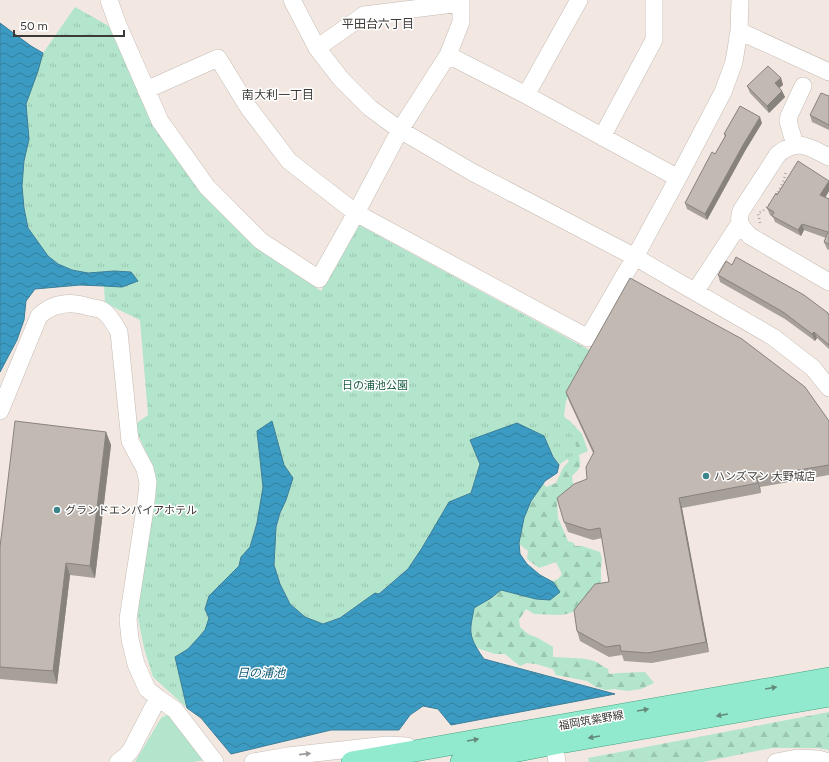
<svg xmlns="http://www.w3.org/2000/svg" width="829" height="762" font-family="Figtree,'Noto Sans JP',sans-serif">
<defs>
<pattern id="forest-firs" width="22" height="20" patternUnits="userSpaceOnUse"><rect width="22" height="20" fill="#b2e5cb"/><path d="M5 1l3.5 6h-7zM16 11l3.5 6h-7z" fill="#9ac5af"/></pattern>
<pattern id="park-tufts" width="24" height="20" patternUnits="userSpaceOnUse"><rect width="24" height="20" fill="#b2e5cb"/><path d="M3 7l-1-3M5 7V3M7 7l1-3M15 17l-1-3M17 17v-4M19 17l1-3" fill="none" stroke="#9ac5af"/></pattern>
<pattern id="water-waves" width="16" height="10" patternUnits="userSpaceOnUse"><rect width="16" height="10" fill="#3c9bc3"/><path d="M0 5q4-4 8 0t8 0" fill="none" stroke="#347f9f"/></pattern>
</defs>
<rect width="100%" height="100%" fill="#f2e8e1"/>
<!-- grass -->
<path fill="#b2e5cb" d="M170,713l35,47 -12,2h-58l26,-44z"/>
<!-- forest -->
<path fill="url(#forest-firs)" d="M549,410l20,10 13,14 6,17 -9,4c2,11 2,13 -7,21l1,7 1,8 -9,3 -8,8 1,16 10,23 6,2 1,3h7l18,6 2,7 -1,8v24l-24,19 -10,4 -7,1 -26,-1 -8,-5 -7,11 1,7 8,7 10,4 15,9v10c14,1 28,0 41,4 5,2 9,6 14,8l1,5 10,-1 26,-1 9,11 -13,6 -13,2 -14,-2 -8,1 -10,-3 -9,-6 -31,-6 -3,-6 -17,-5 -9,-1 -7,3 -15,-12h-10l-24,-8 -3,-31 16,-30 53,3 21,-9 4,-5 -6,-12 -17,6 -12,-9 1,-8 -20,-16 33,-55 5,7 10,-4 7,-15 6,-7 -14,-15z
M829,712v38l-12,-2h-45l-69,14h-114l-1,-4z"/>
<!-- park -->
<path fill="url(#park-tufts)" d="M75,7l34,19 31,66 36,66 37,45 47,47 61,41 38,-66 234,127 -27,49 -2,14 14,36 -19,14 -6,-8 -9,-21 -74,5 10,23 -9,29 -22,9 -27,46 -14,21 -29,25 -4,-1 -35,25 -17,6 -18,-7 -15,-13 -10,-20 -6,-19 2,-38 17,-49 -9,-13 -12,-44 -15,10 6,56 -6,36 -7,24 -9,10 -2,9 -30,30 -4,12 4,10 -4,12 -6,7 -11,12 -13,8 12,51 -34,-31 -9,-29 -7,-35 18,-140 -21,-48 14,-10 -8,-95 -35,-17 -1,-17 18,1 -8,-16 -26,2 -16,-3 -14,-6 -10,-8 -20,-28 -4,-20 -2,-22 2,-25 5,-22 -3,-35 17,-51z"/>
<!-- water -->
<path fill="url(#water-waves)" stroke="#3c7e99" d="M0,23l31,23 12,7 -5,18 -12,33 3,35 -5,22 -2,25 2,22 4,20 20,28 10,8 14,6 16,3 26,-2 17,1 7,9 -16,6 -18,-1 -24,-1 -45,4 -9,12 -2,19 -7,20 -17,32z
M272,421l12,44 9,13 -7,22 -6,13 -4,14 -2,38 6,19 10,20 15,13 18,7 17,-6 35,-25 4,1 29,-25 14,-21 27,-46 22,-9 9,-29 -10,-24 47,-17 27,13 9,21 6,8 -2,8 -12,8 -14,20 -7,17 -5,25 1,11 7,10 13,11 13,7 7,10 -10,8 -14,-1 -35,-9 -10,8 -17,10c-1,8 -4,17 -3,25 1,9 8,19 13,26l131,35 -164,31 -13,-16 -15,-3 -13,9 -11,15h-68l-100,24 -30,-36 -14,-10 -12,-51 13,-8 11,-12 6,-7 4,-12 -4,-9 4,-13 30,-30 2,-9 9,-10 7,-24 6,-36 -6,-56z"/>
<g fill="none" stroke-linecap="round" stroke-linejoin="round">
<!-- minor casing -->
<g stroke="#c4bbb4" stroke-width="18">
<path id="minor" d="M109,0l9,25 42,96 47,66 54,54 58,38 37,-66 44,-83 48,-75 13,-33v-22
M292,0l25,48 24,31 29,29 30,22 72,42 163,85 138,80 40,31 16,20
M739,31l90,41
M317,48l47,-33 97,-12
M448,55l78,40 152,83
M146,90l72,-32 30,49 41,54 67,52 232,125 47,-81 43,-79 45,-86 11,-30 5,-31 1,-31
M526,95l53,-95
M602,137l52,-97v-40
M795,145l-7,-24 1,-5 14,-30
M829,157c-21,-10 -30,-19 -51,-3l-37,57c-4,12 1,17 9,25l79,46
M695,292l45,-69
M0,411l39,-95c15,-14 32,-15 50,-9 4,1 9,1 13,3 7,4 13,15 17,22l11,109 15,28 3,13 -2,20 -18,117 2,20 6,25 11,25 11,9 17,12 40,52
M554,744l3,18
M118,762l7,-5 6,-7 27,-52
M253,762l35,-6 99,-11 20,1
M776,762l21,-4 21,1 11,3"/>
</g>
<!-- major casing -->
<g stroke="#44a383" stroke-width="22">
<path id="major" d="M352,762l477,-84
M461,762l93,-18 275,-48"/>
</g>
<!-- path -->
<path stroke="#aea7a1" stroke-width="2.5" stroke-dasharray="1 3" stroke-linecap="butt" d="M776,196l8,-16 2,-9
M760,223l-2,-10 5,-2 8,-8"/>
<!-- minor -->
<use href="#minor" stroke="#fff" stroke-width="17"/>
<!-- major -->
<use href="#major" stroke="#92eace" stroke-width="21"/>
</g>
<!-- wall -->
<path fill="#a79f99" d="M781,78l2,7 -4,3 3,3 3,6 -16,16 -19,-20 -3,-7z
M829,96v34l-17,-8 -2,-7z
M762,123l-17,28 -38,69 -20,-11 -2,-6 30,-49 10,-17 -1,-3z
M829,181v10l-4,6 4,2v51l-2,-1 -3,-7 2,-4 -22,-8 -3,6 -26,-14 -2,-5 -3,-2 -3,-7 10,-13z
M732,265l96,48 1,2v34l-12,-11 -2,3 -30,-22 -65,-37 -2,-7z
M566,392l263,29v54l-69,12 1,6 -79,15 27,144 -57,11 -28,-2 -2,-6 -13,2 -29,-16 -3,-10 32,-49 -7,-44 -9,2 -25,-8 -4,-10 23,-43 6,-26 -24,-52z
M106,432l5,13 -16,133 -25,-3 -13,109 -57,-5v-132z"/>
<!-- shaded-wall -->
<path fill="#88827d" d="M781,78l2,7 -6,5 -2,-7z
M782,91l3,6 -16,16 -2,-7z
M760,117l2,6 -17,28 -38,69 -2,-6 38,-69z
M829,181v10l-6,11 -3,-7z
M802,224l2,6 -3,6 -3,-6z
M814,332l3,6 -2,3 -3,-7z
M106,432l5,13 -16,133 -5,-12z
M756,477l4,10 1,6 -3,-10z
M679,498l3,10 27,144 -3,-10z
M66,563l4,12 -13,109 -4,-13z"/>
<!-- building -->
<path fill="#c2b9b2" stroke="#88827d" d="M768,66l13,12 -6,5 7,8 -15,15 -20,-20z
M821,93l8,3v29l-19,-10z
M740,106l20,11 -17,28 -38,69 -20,-11 27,-51 3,2 11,-19 -2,-1z
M798,161l31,20 -9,14 9,4v45l-5,-2 4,-10 -26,-8 -4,6 -26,-14 2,-4 -7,-4 9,-15 1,2z
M736,257l68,38 24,18v1l1,1v30l-15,-13 -2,2 -29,-22 -65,-37 8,-14 6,4z
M630,278l112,61 63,48 24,34v44l-73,12 2,6 -79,15 27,144 -58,11 -27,-2 -1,-6 -14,2 -29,-16 -3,-21 21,-26 14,-2 -9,-54 -11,2 -25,-8 -7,-24 17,-14 13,-5 -1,-12 8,-15 -28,-60z
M15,421l91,11 -16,134 -24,-3 -13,108 -53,-4v-120z"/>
<!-- one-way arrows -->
<defs><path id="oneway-solid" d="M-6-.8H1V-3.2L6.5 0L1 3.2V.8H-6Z"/></defs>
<g fill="#63897a">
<use href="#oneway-solid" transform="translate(771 688) rotate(-10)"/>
<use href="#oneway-solid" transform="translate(643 710) rotate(-10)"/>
<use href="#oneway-solid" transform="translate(722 715) rotate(170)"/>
<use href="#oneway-solid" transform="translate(594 737) rotate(170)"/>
<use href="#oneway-solid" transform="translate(473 740) rotate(-10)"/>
</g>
<use fill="#9e9c9a" href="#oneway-solid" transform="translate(305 754) rotate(-6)"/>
<!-- markers -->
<g fill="#3d858d" stroke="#fff" stroke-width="1.5">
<circle cx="706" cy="476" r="4"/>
<circle cx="57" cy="510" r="4"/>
</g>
<g text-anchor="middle" stroke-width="3" stroke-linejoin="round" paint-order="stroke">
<!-- park labels -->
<g font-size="11" fill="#155a40" stroke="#fff">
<text x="375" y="389">日の浦池公園</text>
</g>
<!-- poi labels -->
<g font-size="11" fill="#3c3936" stroke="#fff" text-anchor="start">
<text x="714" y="480">ハンズマン 大野城店</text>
<text x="65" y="514">グランドエンパイアホテル</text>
</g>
<!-- street labels -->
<g font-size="11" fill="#3c3936" stroke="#fff">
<text transform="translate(591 720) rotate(-10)" y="4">福岡筑紫野線</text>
</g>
<!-- neighbourhood labels -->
<g font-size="12" fill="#3c3936" stroke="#fff">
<text x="378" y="28">平田台六丁目</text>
<text x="278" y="99">南大利一丁目</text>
</g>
<!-- water labels -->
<g font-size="12" font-style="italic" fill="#0d5975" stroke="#fff">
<text x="261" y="677">日の浦池</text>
</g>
</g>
<!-- scale -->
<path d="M14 30v6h110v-6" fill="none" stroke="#3c3936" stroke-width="2"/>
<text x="20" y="30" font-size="12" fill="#3c3936" stroke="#ffffff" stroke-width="3" paint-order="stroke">50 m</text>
</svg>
